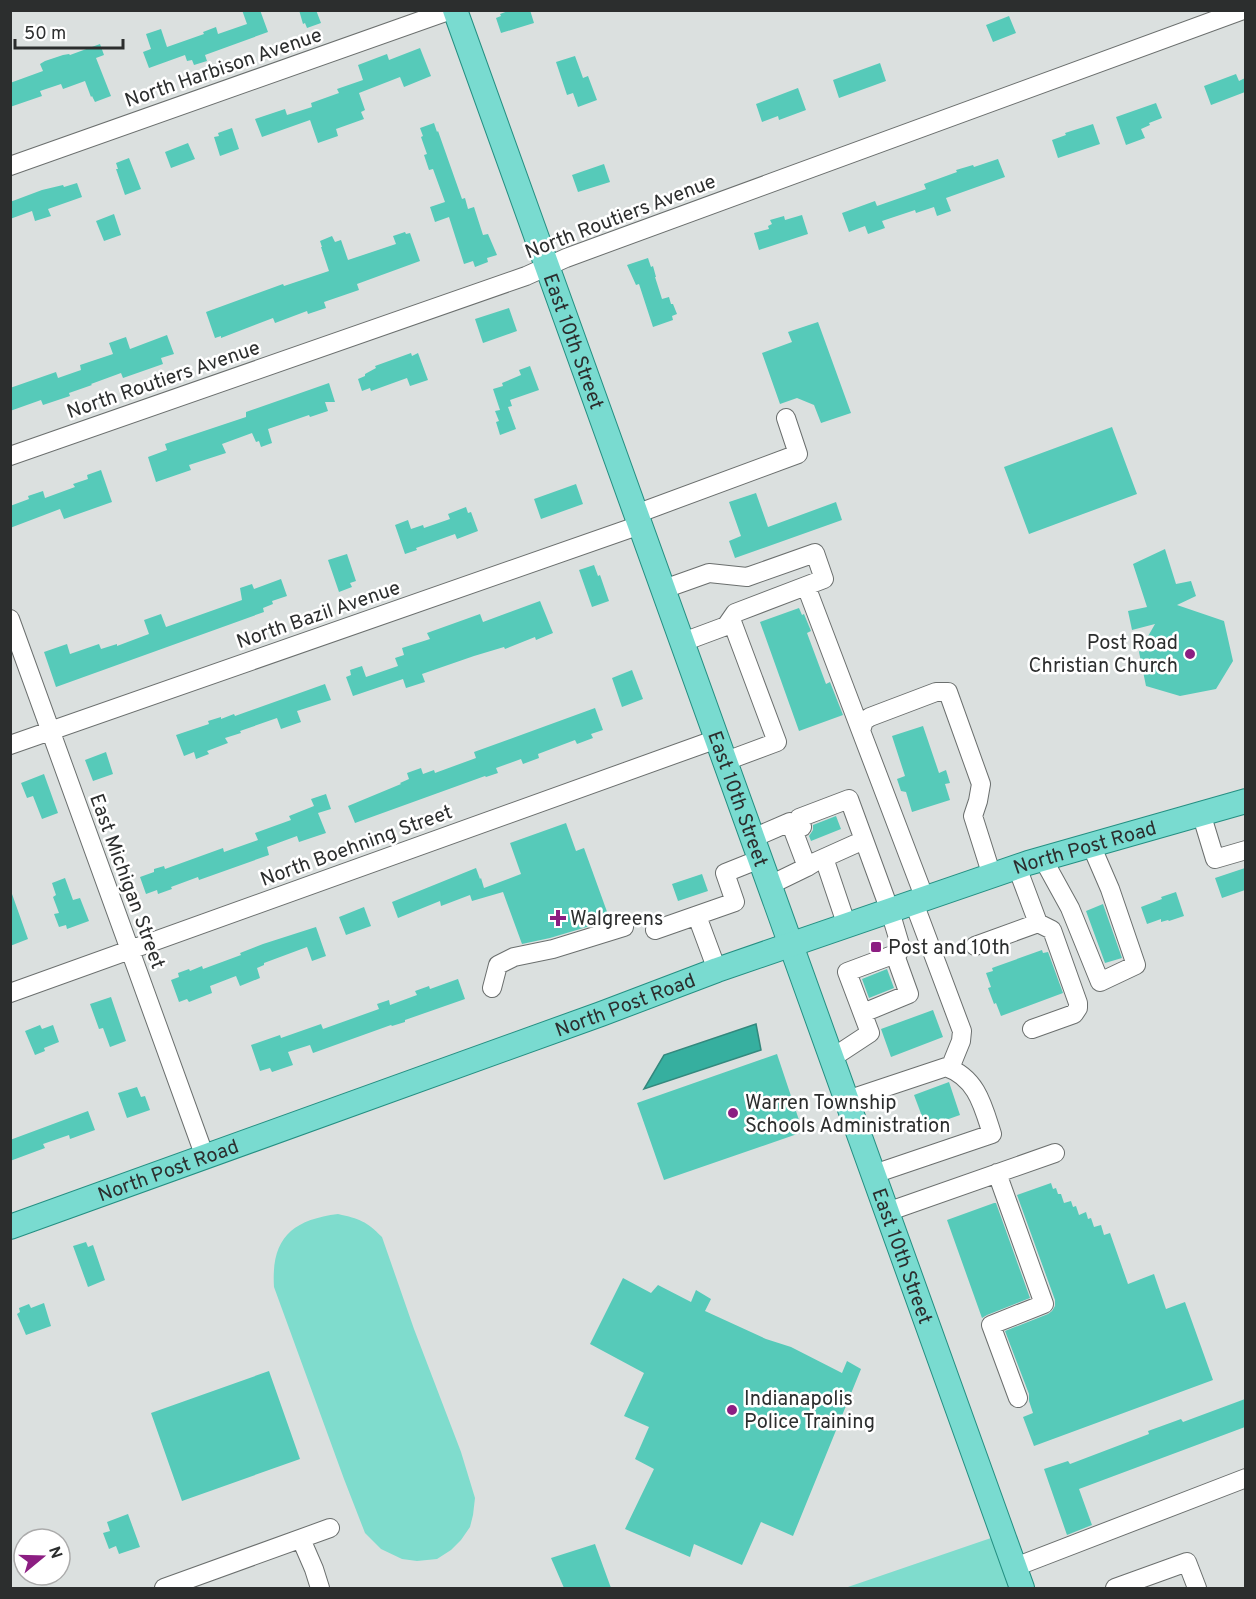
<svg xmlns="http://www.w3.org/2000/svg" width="1256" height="1599" font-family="Overpass,sans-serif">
<rect width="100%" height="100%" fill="#dbe0df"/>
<!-- green -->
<path fill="#7fdccd" d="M338,1214c22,5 28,7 44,23l32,92 47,123 14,46 -2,17 -3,12 -9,13 -10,10 -14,9 -20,2 -15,-2 -21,-10 -16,-16 -21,-54 -70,-192c-3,-48 17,-67 64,-73z
M991,1538l18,50h-164z"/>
<!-- water -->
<path fill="#36af9f" stroke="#33887d" stroke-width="1.5" d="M756,1024l5,26 -117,39 20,-34z"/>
<!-- building -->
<path fill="#56cab9" d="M242,10h18l8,22 -63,23 2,6 -13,4 -2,-5 -5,1 -2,-6 -36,13 -6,-16 8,-3 -5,-15 15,-5 6,18 37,-13 -1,-2 13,-5 2,7 29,-10z
M299,10h17l5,13 -14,5 -2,-5 -2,1z
M511,10h19l4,13 -33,10 -5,-15 5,-2 -1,-2z
M1009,16l7,17 -23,9 -7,-17z
M100,44l4,11 -8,3 15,38 -16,6 -3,-6 -1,1 -6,-16 -22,8 -2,-5 -21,7 2,5 -32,11v-24l33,-12 -3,-7 5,-3 18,-6 6,-1 1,1z
M420,48l11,28 -27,11 -4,-10 -41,16 6,17 -4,2 3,7 -28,10 2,7 -20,7 -8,-23 -48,17 -7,-18 30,-10 2,6 25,-8 -1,-4 28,-10 -2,-4 26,-9 -5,-15 29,-11 2,6z
M575,56l8,22 5,-2 9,24 -19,7 -5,-14 -6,2 -11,-33z
M880,63l6,18 -47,17 -6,-18z
M1236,74l3,7 6,-3v14l-34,13 -7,-19z
M798,88l8,22 -27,10 -1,-4 -16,6 -6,-18z
M1156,103l6,15 -13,5 1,2 -9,4 4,9 -19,7 -10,-28z
M434,123l3,9 1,-1 24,68 3,-1 3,11 6,-2 9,28 5,-1 9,21 -10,3 1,4 -13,5 -2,-6 -9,3 -15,-47 -14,5 -5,-15 15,-5 -12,-33 -4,1 -5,-15 3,-1 -6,-17 2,-1 -3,-8z
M1093,124l7,20 -42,14 -6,-18 14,-5 -1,-2z
M232,128l7,21 -19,7 -6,-19 5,-1 -1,-3z
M188,143l7,16 -24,9 -6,-16z
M129,158l12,31 -16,6 -9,-26h2l-2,-6z
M998,159l7,18 -59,21 5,13 -14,5 -3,-9 -18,6 -1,-3 -33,11 3,7 -17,6 -3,-8 -16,6 -7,-19 33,-12 2,5 49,-17 -2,-5 33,-12 -1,-2 17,-5 1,2z
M604,164l6,18 -32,10 -6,-17z
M77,183l5,14 -34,12 3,7 -16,5 -3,-10 -22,8v-17l32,-12 21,-5 1,2z
M114,214l7,21 -17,6 -8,-20z
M802,215l6,19 -49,16 -5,-17 15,-4 -1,-3 4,-2 -2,-4 14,-4 1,4z
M405,232l1,2 4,-1 10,28 -63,23 2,6 -35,12 2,6 -18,6 -1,-3 -32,12 -2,-5 -52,20v-2l-6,2 -9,-26 77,-28 1,2 45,-15 -8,-24h1l-2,-6 12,-5 3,6 6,-2 7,20 48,-16 -3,-8z
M648,258l3,9 2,-1 3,11h-1l7,22 7,-2 2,7h2l4,10 -5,2 1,4 -20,7 -14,-43 -3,1 -9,-20z
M509,308l8,23 -34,12 -8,-24z
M818,322l33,91 -30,10 -7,-18 -17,-7 -17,6 -18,-51 30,-11 -4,-10z
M167,335l7,19 -13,4 2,6 -40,14 -2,-5 -30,11 1,1 -23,8 1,3 -27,9 -2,-5 -31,11v-23l46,-16 2,6 23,-8 -1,-5 33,-11 -4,-11 17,-6 4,12z
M411,353l1,3 6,-3 10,27 -18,6 -3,-8 -36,13 -1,-3 -8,3 -4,-12 7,-3v-2l11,-6 -1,-2z
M530,366l9,24 -29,10 2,6 -4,1 8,22 -16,6 -4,-13 3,-1 -4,-10 5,-1 -7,-21 10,-3 -1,-3 19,-8 -2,-5z
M329,383l6,19h-10l3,9 -18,6 -1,-2 -41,14 4,14 -11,4 -2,-6 -3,1 -4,-9 -30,11 4,9 -37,12 2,5 -35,12 -8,-25 19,-7 -2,-6 81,-27v-5z
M1112,427l25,67 -108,40 -25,-67z
M101,470l11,32 -48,17 -4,-10 -50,19v-22l19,-7 -1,-3 15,-5 2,7 30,-11 -2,-3 15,-5 -1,-4z
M576,484l7,20 -42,15 -7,-20z
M756,493l12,34 68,-25 6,18 -107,38 -6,-17 12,-5 -12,-34z
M466,507l2,6 3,-1 7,19 -21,8 -2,-5 -39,14 1,2 -12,4 -10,-29 13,-5 3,9 12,-4 1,3 26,-9 -2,-5z
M1165,549l11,35 15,-3 5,15 -19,9 47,16 9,40 -17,28 -36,7 -34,-10 -7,-34 16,-28 -23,6 -4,-19 19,-4 -14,-43z
M347,554l9,27 -6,2 2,4 -13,5 -11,-32z
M594,565l4,11 2,-1 9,26 -17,6 -13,-37z
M281,579l6,17 -15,5 1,3 -10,4 1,4 -208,75 -12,-35 23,-8 3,10 29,-10 2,5 16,-5v2l32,-12 -5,-14 17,-6 5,13 76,-27 -2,-12 12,-4 2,5z
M540,601l13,32 -17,7 -1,-3 -30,12 -1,-2 -30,9 -52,18 3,8 -19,6 -3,-9 -50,17 -7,-19 5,-2 -1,-5 12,-4 4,11 32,-11 -3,-8 9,-3 -2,-7 28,-9 -3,-6 53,-19 3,8z
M799,608l3,7 2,-1 7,17 -4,2 19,51 4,-2 13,33 -44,16 -39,-109z
M632,670l11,29 -21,8 -10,-29z
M325,684l6,16 -34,11 4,11 -20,7 -4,-11 -37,13 1,2 -16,5 3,5 -21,8 2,3 -13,5 -2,-7 -10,4 -8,-21 33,-11 -1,-3 13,-4v2l13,-5 1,2z
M595,708l8,22 -12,4 2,4 -16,6 -2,-4 -37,14 1,4 -16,6 -2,-5 -25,9 2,5 -12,4 -1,-1 -130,47 -7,-17 53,-22 -1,-1 9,-4 -2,-6 14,-5 2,6 11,-4 1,3 41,-15 -2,-6z
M923,726l16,47 7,-3 4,13 -5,1 5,16 -38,12 -6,-20 -5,-1 -4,-12 8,-3 -13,-40z
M106,752l7,22 -20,7 -8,-21z
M44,774l14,39 -16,6 -9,-23 -6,2 -6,-15z
M326,794l5,15 -13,4 8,20 -27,9 -2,-6 -30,11 2,8 -70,25 -1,-3 -27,10 1,2 -14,5 -1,-4 -11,4 -6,-17 14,-5v-3l10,-3 1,3 58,-21 1,4 34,-12 -3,-7 36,-13 -2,-4 25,-10 -3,-7z
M836,816l5,13 -30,12 -2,-5 4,-6v-5z
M566,823l10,28 8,-3 26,72 -60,18 -28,6 -19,-52 -31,9 -2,-6 -29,11 -1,-5 -42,17 -6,-16 84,-34 4,11 1,-1 3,10 37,-14 -11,-31z
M1245,868v22l-23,8 -7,-20z
M702,874l6,17 -30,10 -6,-17z
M65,878l8,22 7,-2 9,23 -22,8 -1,-4 -7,2 -5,-13 5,-1 -6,-16 3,-2 -4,-12z
M1176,892l8,24 -15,5 -1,-1 -7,2v-3l-14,5 -6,-17 21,-8 -1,-2z
M10,894h2l16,45 -18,7z
M1103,904l19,54 -17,5 -19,-52z
M364,907l7,19 -25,9 -7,-18z
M316,927l10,29 -14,5 -5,-14 -43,16v2l-7,3 3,10 -20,8 -4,-10 -26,10 2,7 -23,9 -2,-3 -8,3 -8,-22 8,-3 -1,-4 11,-4 1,2 12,-5 1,3 38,-14 -1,-2 23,-9z
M1042,950l1,3 5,-1 15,41 -62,23 -5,-13 -2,1 -6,-16 3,-1 -5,-14 7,-2 -1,-3z
M887,969l7,19 -25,10 -7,-19z
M458,979l7,20 -60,21v2l-13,4 -1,-1 -78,28 -3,-8 -22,7 5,13 -21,7 -2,-4 -10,3 -9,-26 29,-10 1,3 40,-14 2,5 56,-20 -2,-5 12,-4 1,5 27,-10 -2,-4 14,-5 1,3z
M111,997l15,44 -16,6 -7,-19 -4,1 -9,-25z
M933,1010l10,27 -52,20 -10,-28z
M40,1025l2,4 11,-4 6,17 -15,6 1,3 -10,4 -10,-24z
M777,1054l26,78 -139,48 -27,-77z
M949,1082l11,33 -34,12 -12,-32z
M137,1087l4,10 4,-1 5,14 -23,8 -9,-25z
M88,1111l7,19 -25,9 -1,-4 -26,9 2,4 -35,13v-21z
M1051,1183l2,6 3,-1 2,6h3l3,9 7,-2 2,6 3,-1 3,9 7,-3 2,7 3,-1 3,9 7,-2 3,10 6,-2 18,51 26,-10 12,35 19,-7 28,78 -179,66 -11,-29 10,-4 -4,-12v-7l-24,-63 43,-17 4,-3 3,-5v-6l-38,-105z
M994,1203h2l34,95 -43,17 -5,3 -35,-98z
M86,1242l2,5 5,-2 12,35 -17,7 -15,-41z
M623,1278l28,15 7,-8 33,17 5,-12 15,9 -6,12 61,28 25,8 51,26 5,-12 14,8 -68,167 -32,-14 -19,43 -48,-21 -4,13 -65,-28 29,-60 -19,-10 14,-32 -25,-11 20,-43 -54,-29z
M44,1303l7,23 -25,9 -9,-21 3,-2 -1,-4 10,-4 2,4z
M269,1371l31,88 -118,42 -31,-88z
M1245,1399v28l-166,62 13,36 -25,10 -23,-66 24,-8 2,3 79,-30 -1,-3 33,-12 2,3z
M128,1514l12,33 -21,7 -3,-8 -7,3 -6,-16 7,-2 -3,-9z
M595,1544l16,44h-47l-13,-30z"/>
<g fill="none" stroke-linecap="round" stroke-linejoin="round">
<!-- minor casing -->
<g stroke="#6b6f6e" stroke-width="20">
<path id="minor" d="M10,166l441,-156
M10,456l516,-180 40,-18 677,-248
M636,514l162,-60 -12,-36
M806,586l55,145
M664,589l45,-16 38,4 68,-24 9,26 -89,34 -9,13 -43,16
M10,619l195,538
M10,745l630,-220
M726,761l51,-19 -46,-123
M1201,813l14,46 31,-9
M802,827l-3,-9 50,-19 41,112 11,37 -3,5 -51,19 23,61 -38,25
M753,838l37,-16 17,45
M824,858l23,68
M1043,859l27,49 30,74 36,-17 -26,-76 -19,-44
M1017,867l21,56 14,7 26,73v5l-4,6 -42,15
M770,885l37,-18 8,-5 49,-22
M925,899l-64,-168 3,-10 6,-4 66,-25h12l33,92 -3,17 -5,15 19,60
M914,903l48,128 -1,10 -11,27
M697,916l20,54
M655,930l80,-28 -10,-29 35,-14
M975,946l63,-23
M492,988l6,-23 16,-8 39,-8 71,-22
M10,993l707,-254
M863,1013l46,-19 -14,-39
M847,1100l99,-33c31,11 37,39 46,67l-118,40
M997,1173l47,131 -53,21 27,73
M887,1212l168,-59
M301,1539l13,30 6,19
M1015,1567l231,-89
M164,1588l166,-60
M1115,1588l72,-26 10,26"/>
</g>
<!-- major casing -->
<g stroke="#248f82" stroke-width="26">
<g id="major">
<path id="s1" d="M455,10l567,1578"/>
<path id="s2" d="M10,1227l591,-213 116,-44 311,-107 218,-62"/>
</g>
</g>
<!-- minor -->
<use href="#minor" stroke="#fff" stroke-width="18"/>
<!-- major -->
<use href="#major" stroke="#79dbd0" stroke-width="24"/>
</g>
<!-- markers -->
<g fill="#8c1e82" stroke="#fff" stroke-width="2">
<circle cx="1190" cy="654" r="6"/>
<path d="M555 909h6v6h6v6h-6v6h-6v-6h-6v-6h6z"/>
<rect x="870" y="941" width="12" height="12" rx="3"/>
<circle cx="733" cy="1113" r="6"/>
<circle cx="732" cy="1410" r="6"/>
</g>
<g text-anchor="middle" stroke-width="5" stroke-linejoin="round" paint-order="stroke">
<!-- street labels -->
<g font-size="20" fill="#2c2e2e" stroke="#fff">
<text transform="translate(223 67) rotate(-19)" y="7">North Harbison Avenue</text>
<text transform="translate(620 216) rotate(-21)" y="7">North Routiers Avenue</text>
<text dy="7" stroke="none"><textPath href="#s1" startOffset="352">East 10th Street</textPath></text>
<text transform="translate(163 379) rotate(-19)" y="7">North Routiers Avenue</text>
<text transform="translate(318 614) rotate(-19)" y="7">North Bazil Avenue</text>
<text dy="7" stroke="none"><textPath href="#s1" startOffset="838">East 10th Street</textPath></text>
<text transform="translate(356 845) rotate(-20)" y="7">North Boehning Street</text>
<text dy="7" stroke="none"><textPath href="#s2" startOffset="1140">North Post Road</textPath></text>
<text transform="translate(128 881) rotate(70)" y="7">East Michigan Street</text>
<text dy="7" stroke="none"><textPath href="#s2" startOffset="654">North Post Road</textPath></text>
<text dy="7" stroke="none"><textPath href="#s2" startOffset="168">North Post Road</textPath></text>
<text dy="7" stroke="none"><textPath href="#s1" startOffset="1324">East 10th Street</textPath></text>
</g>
<!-- poi labels -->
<g font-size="20" fill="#2c2e2e" stroke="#fff" text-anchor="start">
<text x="1178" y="649" text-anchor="end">Post Road<tspan x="1178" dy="23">Christian Church</tspan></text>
<text x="570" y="925">Walgreens</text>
<text x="888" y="954">Post and 10th</text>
<text x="745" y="1109">Warren Township<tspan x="745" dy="23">Schools Administration</tspan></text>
<text x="744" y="1405">Indianapolis<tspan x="744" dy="23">Police Training</tspan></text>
</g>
</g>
<!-- border -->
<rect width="1256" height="1599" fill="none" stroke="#2c2e2e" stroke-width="24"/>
<!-- north arrow -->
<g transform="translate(42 1557) rotate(71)"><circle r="28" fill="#ffffff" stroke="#ababab" stroke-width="1.5"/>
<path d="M0-4.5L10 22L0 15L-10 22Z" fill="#8c1e82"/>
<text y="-9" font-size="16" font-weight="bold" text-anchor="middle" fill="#2c2e2e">N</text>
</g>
<!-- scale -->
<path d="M15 39v9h108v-9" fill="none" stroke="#2c2e2e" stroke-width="3"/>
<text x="24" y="39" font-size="18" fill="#2c2e2e" stroke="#ffffff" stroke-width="4.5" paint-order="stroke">50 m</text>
</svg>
